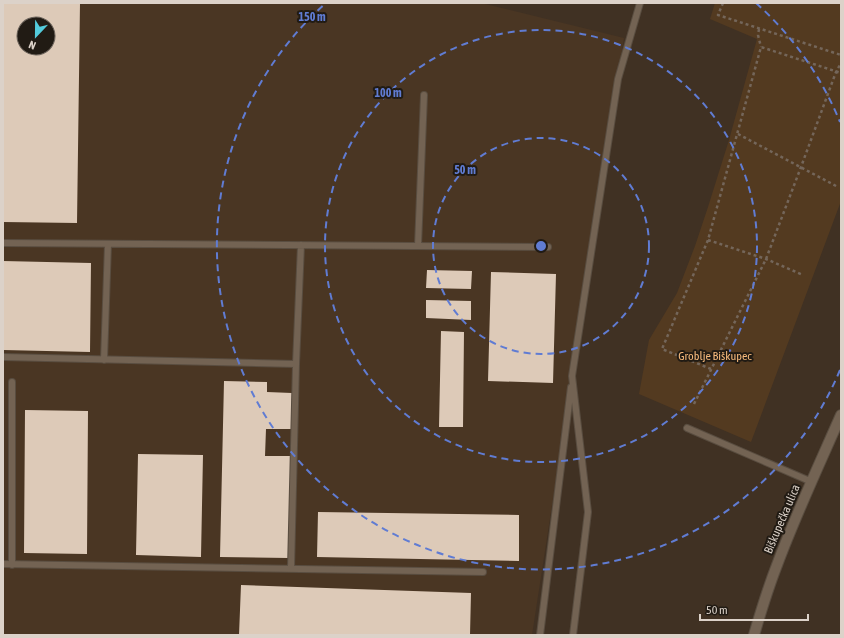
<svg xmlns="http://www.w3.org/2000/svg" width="844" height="638" font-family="'Asap Condensed',sans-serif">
<rect width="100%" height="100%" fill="#403123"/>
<!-- built -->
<path fill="#4a3623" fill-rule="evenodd" d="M3,3h478l143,35 -92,597h-529zM24,24h24v24h-24z"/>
<!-- green -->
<path fill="#533a20" d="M715,3h126v198l-90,241 -112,-48 10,-54 28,-47 18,-47 13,-39 21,-67 28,-101 -47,-20z"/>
<!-- building -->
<path fill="#ddcab8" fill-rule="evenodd" d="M3,3h77l-3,220 -74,-1zM24,24h24v24h-24z
M3,261l88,2 -1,89 -87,-2z
M427,270l45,1 -1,18 -45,-1z
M491,272l65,2 -3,109 -65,-2z
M426,300l45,1v19l-45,-2z
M441,331l23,1 -1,95h-24z
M224,381l43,1v10l25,1 -1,36h-25l-1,27h26l-2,102 -69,-1z
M25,410l63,1 -1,143 -63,-1z
M138,454l65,1 -2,102 -65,-2z
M318,512l201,3v46l-202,-4z
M241,585l230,8 -1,42h-231z"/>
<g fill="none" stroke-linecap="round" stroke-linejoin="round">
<!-- service casing -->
<g stroke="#594d40" stroke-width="8">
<path id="service" d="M3,243l545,4
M418,246l6,-151
M3,357l293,7 -5,205
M104,360l4,-116
M296,364l5,-119
M687,428l125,54
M3,564l480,8
M12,565v-183
M540,635l31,-248
M573,635l15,-123 -16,-136 46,-297 22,-76"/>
</g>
<!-- tertiary casing -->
<g stroke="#594d40" stroke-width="12">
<path id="tertiary" d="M754,635c7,-24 14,-47 23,-70 19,-51 42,-100 64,-150"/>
</g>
<!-- path -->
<path stroke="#74665a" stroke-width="2.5" stroke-dasharray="3 3" stroke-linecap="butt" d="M723,3l-5,12 123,40
M759,29l-1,6 3,12
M738,134l100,53
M708,240l58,19 37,16
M711,369l-49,-20 46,-109 53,-193 80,26
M694,404l72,-145 35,-92 35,-95 5,-9"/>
<!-- service -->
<use href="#service" stroke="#736353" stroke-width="6"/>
<!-- tertiary -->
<use href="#tertiary" stroke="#736353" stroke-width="10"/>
</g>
<!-- distance rings -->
<g fill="none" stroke="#607cd3" stroke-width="2" stroke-dasharray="7 5">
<circle cx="541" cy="246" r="108"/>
<circle cx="541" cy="246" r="216"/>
<path d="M840 370A324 324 0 1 1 326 3M756 3A324 324 0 0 1 840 122"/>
</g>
<g text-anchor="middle" stroke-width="4" stroke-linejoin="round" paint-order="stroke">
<!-- park labels -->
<g font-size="12" fill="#f7ba7c" stroke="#211b14">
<text x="715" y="360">Groblje Biškupec</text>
</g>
<!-- street labels -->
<g font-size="12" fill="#dcd2c9" stroke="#211b14">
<text transform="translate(782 519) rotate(-67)" y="4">Biškupečka ulica</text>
</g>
</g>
<circle cx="541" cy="246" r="6" fill="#607cd3" stroke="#211b14" stroke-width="2"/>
<g font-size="12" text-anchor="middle" font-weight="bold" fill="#607cd3" stroke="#211b14" stroke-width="4" stroke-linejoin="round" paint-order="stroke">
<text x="312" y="21">150 m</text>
<text x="388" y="97">100 m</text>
<text x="465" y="174">50 m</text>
</g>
<!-- border -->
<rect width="844" height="638" fill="none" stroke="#dcd2c9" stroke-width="8"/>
<!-- north arrow -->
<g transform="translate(36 36) rotate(202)"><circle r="19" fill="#211b14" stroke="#6c645c"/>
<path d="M0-3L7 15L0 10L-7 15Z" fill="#53cbdb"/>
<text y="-6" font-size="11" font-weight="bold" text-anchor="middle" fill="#dcd2c9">N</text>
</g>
<!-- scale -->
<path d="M700 614v6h108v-6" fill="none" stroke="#dcd2c9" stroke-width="2"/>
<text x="706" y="614" font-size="12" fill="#dcd2c9" stroke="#211b14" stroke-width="3" paint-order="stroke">50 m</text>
</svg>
